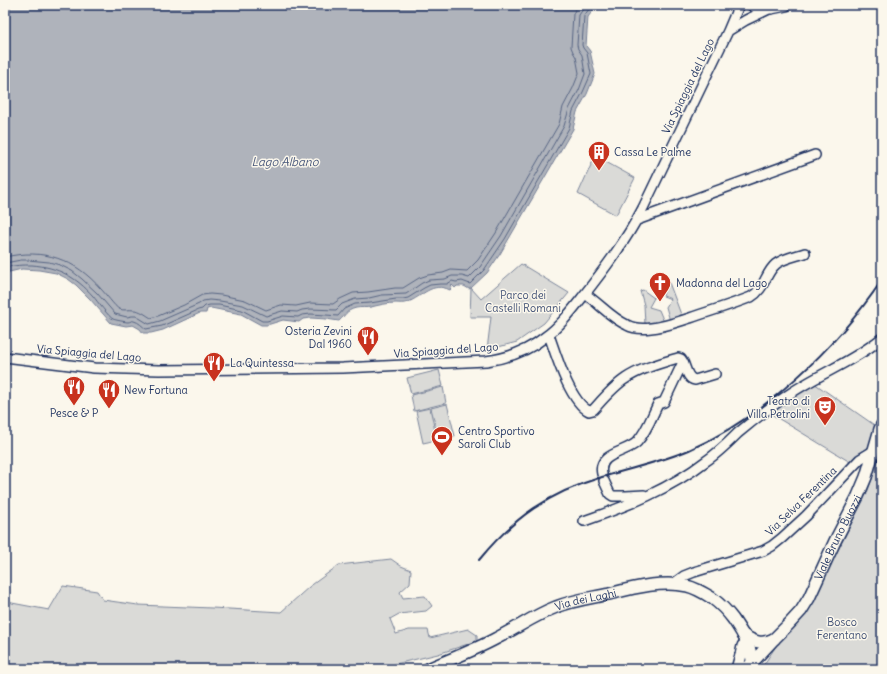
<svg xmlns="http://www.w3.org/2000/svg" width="887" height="674" font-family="Delius,sans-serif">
<rect width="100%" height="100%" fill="#fbf7ec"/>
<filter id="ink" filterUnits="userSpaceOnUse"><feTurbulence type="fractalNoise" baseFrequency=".025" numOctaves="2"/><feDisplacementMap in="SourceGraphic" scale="8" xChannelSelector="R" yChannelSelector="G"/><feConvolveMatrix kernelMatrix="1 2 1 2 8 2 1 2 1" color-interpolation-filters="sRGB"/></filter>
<g filter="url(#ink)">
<!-- green -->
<path fill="#dadad7" stroke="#7a849a" d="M595,156l40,22 -19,37 -38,-21z
M521,264l48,29 -25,30 -27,19 -30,8 4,-33h-21l1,-29 10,11z
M668,280l14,37 -12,4 -4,-14 5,-8 -8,-3 3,-15z
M643,290l11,8 -5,9 10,3 5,12 -13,3 -6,-1 -1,-19 -4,-14z
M439,370l4,16 -32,8 -4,-16z
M811,381l69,48 -7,22 -18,14 -89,-54z
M443,387l3,16 -32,8 -3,-16z
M447,404l8,32 -16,4 -8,-32z
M430,408l7,32 -14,3 -7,-32z
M882,443v226h-121l21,-32 26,-28 59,-116 9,-25z
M391,559l10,7 10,4 -1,13 -10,9 3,6 22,-2 7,10 -6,5 -27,3 -9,5 6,15 13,-4h19l2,8 38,-9 9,6v6l-39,13 -51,12 -8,3h-374v-70l7,4 37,7 14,-24 34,5 6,9 35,5 74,3 69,4 28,-25 30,-22z"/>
<!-- water -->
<path fill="#afb3bb" stroke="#747e96" d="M5,5h592l-9,12 -2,29 4,5 5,23 -8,20 -10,18 -4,17 -73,125 -13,19 -16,15 -2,1 -5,-3h-7l-2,2 -3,-3 -1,1 1,2 -2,2c-18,-9 -28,7 -42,12 -5,2 -8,1 -12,1 -9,0 -17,2 -25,4 -5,1 -10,0 -15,1 -11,3 -10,7 -17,13l-13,-2 -15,-1 -8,1 -4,3 -16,-2 -16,5h-6l-20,-11 -30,-6 -4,1 -1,4h-6l-37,17 -12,3h-8l-3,-4 -7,-4 -7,1 -15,-3 -21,-24 -14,-14 -8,-6 -12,-6 -17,-3 -17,-1 -17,4z"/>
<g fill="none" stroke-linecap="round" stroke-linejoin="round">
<!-- shore -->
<path stroke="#566483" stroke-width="1" d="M5,257c39,-9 70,2 96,32 4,4 14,18 18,20 5,2 10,0 15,1 6,0 12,5 17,8l7,-2 26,-11 18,-10 8,-1 11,1 24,5 21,10 15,-5 15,1 14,-3 23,1 7,-5 13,-6 15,-1 27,-4h8l16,-10 9,-3 15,-2 8,-3 16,1 11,-11 18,-27 63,-109 4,-17 10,-19 6,-15 -3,-16 -3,-5 -2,-5 2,-33 2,-4 3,-5
M5,263l16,-3h7l21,2 11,3 12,6 10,8 15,14 18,21 12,3 5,-1h4l13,8 11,-3 39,-17 4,-3 6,-1 11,1 23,4 23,11 16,-5 15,1 5,-2 8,-1 26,1 6,-6 13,-5 14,-1 13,-3 24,-1 16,-11 7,-3 16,-1 7,-3h10l7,2 11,-11 21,-31 63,-110 5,-17 10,-19 6,-16 -3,-19 -4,-6 -1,-4 2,-30 7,-10
M5,268c9,-3 18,-3 27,-3 26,2 44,12 61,31 4,5 16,21 20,23 2,1 13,3 15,3 2,0 4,-2 6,-1 5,1 9,6 12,8l16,-3 36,-16 4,-1 3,-3 5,-1h9l23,5 20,11h5l16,-5 15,1 4,-2 9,-1 15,1 12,1 6,-7 11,-5 15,-1 26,-4h7l5,-1 16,-10 6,-3 10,-1h7l5,-3 4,1 6,-1 8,3 14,-14 21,-31 64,-111 4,-17 10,-19 8,-18 -4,-21 -4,-5 -1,-3 2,-29 8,-11"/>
<!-- minor casing -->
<g stroke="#1b2f5e" stroke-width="12">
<path id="minor" d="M751,5c5,4 11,6 18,4
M728,31l18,-11 25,-12
M637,220l178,-65
M585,294c14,9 26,24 42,31 7,4 16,4 24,3 13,-1 26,-6 39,-10 20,-7 41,-13 61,-21 14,-8 14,-24 25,-33 8,-6 20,-8 29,-11
M549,335c7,20 21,67 40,76l4,-1c10,-11 20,-23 32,-31 14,-10 36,-16 53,-21l3,1 2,3 -18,38 -1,2 -6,2c-6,12 -11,27 -21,38 -11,11 -40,11 -35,32
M5,357l89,11 65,2 184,-2 143,-7c22,-3 42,-10 59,-24 14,-10 25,-24 36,-38 22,-28 45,-58 62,-91l85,-177 11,-26
M683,362c3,6 4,17 12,18l20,-6
M604,481l6,13 3,2h13l18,-1
M584,521c43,-15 86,-32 122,-60 12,-8 22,-18 32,-28 17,-14 35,-28 53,-40 30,-20 63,-32 91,-55
M673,584l11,-8 10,-4 69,-21 9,-5 10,-8 24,-22 54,-57 13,-8"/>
</g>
<!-- major casing -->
<g stroke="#1b2f5e" stroke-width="14">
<g id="major">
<path d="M771,8l15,-3"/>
<path d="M743,635c11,7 19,10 31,4"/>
<path id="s1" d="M749,666l25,-27 15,-15 12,-13 8,-13 26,-57 23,-45 8,-19 14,-48 2,-4"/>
<path id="s2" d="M428,669c23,-10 47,-19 69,-31 20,-10 38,-23 59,-31 17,-7 35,-9 53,-13 24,-6 54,-14 78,-8 9,2 17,7 25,12 8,6 15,13 21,21 10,15 21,31 19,50"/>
<path d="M737,669l4,-14 2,-9"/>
</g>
</g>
<!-- minor -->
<use href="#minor" stroke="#fbf7ec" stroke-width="9"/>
<!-- major -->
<use href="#major" stroke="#fbf7ec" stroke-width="11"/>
<!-- rail -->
<path stroke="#1b2f5e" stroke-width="2" d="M479,560c35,-43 70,-67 123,-83 29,-9 59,-15 87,-27 75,-33 147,-102 193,-170"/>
</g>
</g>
<!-- icons -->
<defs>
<g id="building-pin" transform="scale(1.15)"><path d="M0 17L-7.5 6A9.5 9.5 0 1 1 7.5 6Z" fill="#c8321e" stroke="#fbf7ec"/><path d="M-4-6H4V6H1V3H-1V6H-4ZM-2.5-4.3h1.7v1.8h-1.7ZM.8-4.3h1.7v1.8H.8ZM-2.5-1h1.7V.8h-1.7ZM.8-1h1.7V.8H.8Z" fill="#fff"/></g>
<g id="church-pin" transform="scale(1.15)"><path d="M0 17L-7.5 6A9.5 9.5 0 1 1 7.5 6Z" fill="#c8321e" stroke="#fbf7ec"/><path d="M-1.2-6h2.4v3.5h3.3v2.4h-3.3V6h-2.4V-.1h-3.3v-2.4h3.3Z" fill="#fff"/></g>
<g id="restaurant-pin" transform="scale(1.15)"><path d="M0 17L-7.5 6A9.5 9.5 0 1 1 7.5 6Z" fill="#c8321e" stroke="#fbf7ec"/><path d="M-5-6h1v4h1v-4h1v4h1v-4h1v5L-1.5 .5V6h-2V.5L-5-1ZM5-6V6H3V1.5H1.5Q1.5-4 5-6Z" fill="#fff"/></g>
<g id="theatre-pin" transform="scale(1.15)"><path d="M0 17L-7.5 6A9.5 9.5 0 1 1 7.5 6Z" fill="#c8321e" stroke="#fbf7ec"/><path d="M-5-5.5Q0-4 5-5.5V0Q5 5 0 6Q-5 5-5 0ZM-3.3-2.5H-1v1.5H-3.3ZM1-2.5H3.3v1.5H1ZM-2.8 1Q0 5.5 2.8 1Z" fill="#fff"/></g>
<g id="stadium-pin" transform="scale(1.15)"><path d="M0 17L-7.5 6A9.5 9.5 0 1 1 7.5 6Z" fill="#c8321e" stroke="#fbf7ec"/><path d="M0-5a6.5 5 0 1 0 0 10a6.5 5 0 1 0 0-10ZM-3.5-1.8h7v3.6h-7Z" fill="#fff"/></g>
</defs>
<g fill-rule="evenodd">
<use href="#building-pin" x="599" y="152"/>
<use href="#church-pin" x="660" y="283"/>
<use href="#restaurant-pin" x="368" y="337"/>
<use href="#restaurant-pin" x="214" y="363"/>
<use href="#restaurant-pin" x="74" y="387"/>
<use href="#restaurant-pin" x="109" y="390"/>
<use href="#theatre-pin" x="825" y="407"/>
<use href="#stadium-pin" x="442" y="437"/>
</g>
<g text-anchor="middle" stroke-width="3" stroke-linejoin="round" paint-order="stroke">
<!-- street labels -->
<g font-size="11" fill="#1b2f5e" stroke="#fbf7ec">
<text transform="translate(688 86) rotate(-64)" y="4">Via Spiaggia del Lago</text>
<text transform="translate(446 350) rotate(-4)" y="4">Via Spiaggia del Lago</text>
<text transform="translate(89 353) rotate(5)" y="4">Via Spiaggia del Lago</text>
<text transform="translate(801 501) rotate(-44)" y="4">Via Selva Ferentina</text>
<text dy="4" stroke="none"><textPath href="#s1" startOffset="158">Viale Bruno Buozzi</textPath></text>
<text dy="4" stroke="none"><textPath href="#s2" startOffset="173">Via dei Laghi</textPath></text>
</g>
<!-- poi labels -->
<g font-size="11" fill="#1b2f5e" stroke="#fbf7ec" text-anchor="start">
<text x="614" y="156">Cassa Le Palme</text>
<text x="676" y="287">Madonna del Lago</text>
<text x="352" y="335" text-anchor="end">Osteria Zevini<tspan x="352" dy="13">Dal 1960</tspan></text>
<text x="230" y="367">La Quintessa</text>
<text x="124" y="394">New Fortuna</text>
<text x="810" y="405" text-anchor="end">Teatro di<tspan x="810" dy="13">Villa Petrolini</tspan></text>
<text x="74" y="417" text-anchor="middle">Pesce &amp; P</text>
<text x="458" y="435">Centro Sportivo<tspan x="458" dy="13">Saroli Club</tspan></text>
</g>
<!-- park labels -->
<g font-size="11" fill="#415176" stroke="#fbf7ec">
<text x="523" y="299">Parco dei<tspan x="523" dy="13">Castelli Romani</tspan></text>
<text x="842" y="626">Bosco<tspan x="842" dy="13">Ferentano</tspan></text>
</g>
<!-- water labels -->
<g font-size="12" font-style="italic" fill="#47577a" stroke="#fbf7ec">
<text x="285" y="166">Lago Albano</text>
</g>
</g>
<!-- margin -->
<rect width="887" height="674" fill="none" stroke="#fbf7ec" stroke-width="20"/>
<rect x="10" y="10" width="867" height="654" fill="none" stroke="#1b2f5e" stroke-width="1.5" filter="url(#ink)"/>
</svg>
